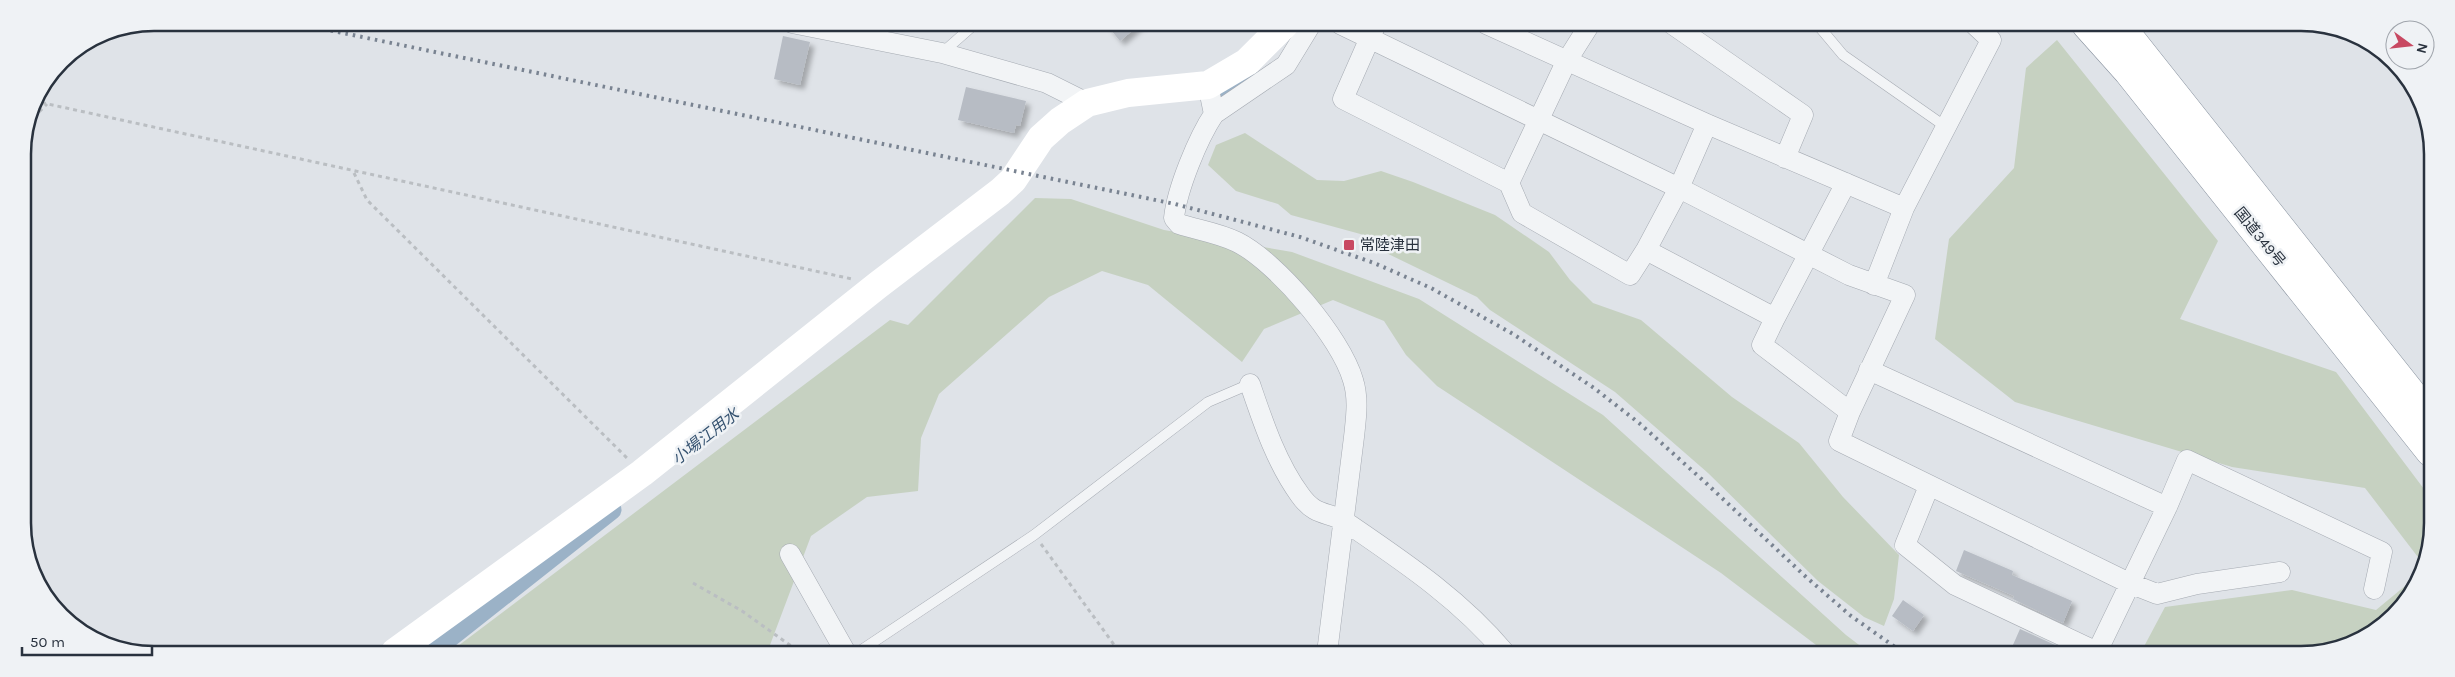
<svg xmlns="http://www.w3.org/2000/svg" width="2455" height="677" font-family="Karla,'Noto Sans JP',sans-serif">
<defs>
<filter id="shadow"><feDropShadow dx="4.5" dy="4.5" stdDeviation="2.5" flood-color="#0004"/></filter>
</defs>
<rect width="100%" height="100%" fill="#dfe3e8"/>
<!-- green -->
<path fill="#c6d1c1" d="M2057,40l161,201 -38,78 156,53 94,125v52l-6,16 -59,-77 -133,-21 -217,-65 -80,-63 14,-100 65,-71 12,-100z
M1245,133l72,47 27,1 37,-10 32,11 82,33 54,37 21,28 23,23 48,17 91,77 67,46 44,54 56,58 -5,44 -10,27 -20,-9 -46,-36 -110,-108 -93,-81 -125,-82 -13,-13 -99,-48 -14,-14 -73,-20 -13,-11 -42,-13 -28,-26 8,-20z
M1035,198l36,1 93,31 128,22 127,47 184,116 243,220 25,19h-43l-107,-81 -284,-187 -31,-31 -22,-34 -51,-21 -69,29 -22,33 -94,-77 -46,-14 -53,26 -110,97 -18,44 -3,53 -51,6 -56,39 -44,117 -317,-1 440,-332 18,5z
M2424,566l-9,23 -28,33 -36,23 -42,9h-169l25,-47 127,-17 84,20 29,-24z"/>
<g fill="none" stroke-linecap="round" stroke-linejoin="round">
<!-- canal -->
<path stroke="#9bb2c7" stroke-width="19" d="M1218,95l24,-7 10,-8
M432,652l180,-142"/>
</g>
<!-- building -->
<path fill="#b7bcc4" filter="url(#shadow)" d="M1106,24h34l-20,17z
M783,36l27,6 -10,43 -26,-6z
M966,87l60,14 -6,25 -4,-1 -2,8 -56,-13z
M1964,550l49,21 -1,4 60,26 -9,22 -50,-24 1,-3 -58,-25z
M1903,600l21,15 -11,16 -21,-15z
M2020,629l35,16 -4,9h-42z"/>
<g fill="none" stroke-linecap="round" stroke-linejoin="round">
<!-- lane casing -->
<g stroke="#a5aab2" stroke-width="11">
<path id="lane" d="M1817,24l26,31 103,72
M942,53l34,-30
M857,653l177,-118 174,-133 42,-18"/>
</g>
<!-- street casing -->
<g stroke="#a5aab2" stroke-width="21">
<path id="street" d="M792,23l150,30 105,30 40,20
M1340,24l339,164 170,87 56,20 -55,117 -11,29 290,142 28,11 40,-10 83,-12
M1376,24l-33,75 166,84 57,-121 24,-38
M1486,24l221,100 197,84
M1672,24l131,91 -18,43
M1208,85l6,29c-16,24 -37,75 -40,104l5,6c19,6 40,9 58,18 40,20 104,96 116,138 6,19 3,38 1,57l-27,216
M1214,114l72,-49 25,-41
M1707,124l-28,64 -33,62 129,68 -13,27 88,67
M1509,183l13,30 108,62 16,-25
M1874,285l30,-77 87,-168 -16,-15
M1775,318l71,-135
M1869,370l298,137
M1250,384c13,38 26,78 50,111 17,24 29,15 47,28 57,39 114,77 158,130
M1929,486l-24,59 50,40 142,67 70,-145 20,-47 195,92 -8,37
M790,554l56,99"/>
</g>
<!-- highway casing -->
<g stroke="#87919e" stroke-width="29">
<path id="highway" d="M2086,25l42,47 302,380
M2120,25l310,391"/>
</g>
<!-- path -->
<path stroke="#babec2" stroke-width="3" stroke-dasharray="4 4" stroke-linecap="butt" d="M34,101l818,178
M28,123l19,-19
M354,173l13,27 260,258
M1041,544l79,109
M693,583l49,28 59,42"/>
<!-- lane -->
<use href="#lane" stroke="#f2f4f6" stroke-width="10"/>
<!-- street -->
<use href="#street" stroke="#f2f4f6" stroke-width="20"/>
<!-- secondary -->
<path stroke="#fff" stroke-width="28" d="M395,652l247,-179 236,-188 122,-93 13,-12 28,-42 19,-17 27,-18 41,-10 80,-8 39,-23 38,-38"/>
<!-- highway -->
<use href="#highway" stroke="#fff" stroke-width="28"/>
<!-- rail -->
<path stroke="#798391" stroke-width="4" stroke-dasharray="2.5 5" stroke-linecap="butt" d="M294,23l881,181 125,33 74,26 57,25 82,46 81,54 45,35 67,60 99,93 46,40 54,38"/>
</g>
<!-- markers -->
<rect fill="#c84962" stroke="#eff2f5" stroke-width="2" x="1343" y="239" width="12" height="12" rx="2.5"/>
<g text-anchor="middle" stroke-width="5" stroke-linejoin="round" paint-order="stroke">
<!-- street labels -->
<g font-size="15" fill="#29323e" stroke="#eff2f5">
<text transform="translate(2260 237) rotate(51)" y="5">国道349号</text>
</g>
<!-- poi labels -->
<g font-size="15" fill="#29323e" stroke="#eff2f5" text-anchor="start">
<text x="1360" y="250">常陸津田</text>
</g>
<!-- water labels -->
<g font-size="16" font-style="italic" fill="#355270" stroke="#eff2f5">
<text transform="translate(705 436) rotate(-38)" y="6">小場江用水</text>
</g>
</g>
<!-- crop -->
<path d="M0 0H2455V677H0ZM154 31H2301A123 123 0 0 1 2424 154V523A123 123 0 0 1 2301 646H154A123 123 0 0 1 31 523V154A123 123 0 0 1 154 31Z" fill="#eff2f5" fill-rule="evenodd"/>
<path fill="none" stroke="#29323e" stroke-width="2.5" d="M154 31H2301A123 123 0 0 1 2424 154V523A123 123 0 0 1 2301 646H154A123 123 0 0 1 31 523V154A123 123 0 0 1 154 31Z"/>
<!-- north arrow -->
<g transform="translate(2410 45) rotate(105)"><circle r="24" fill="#eff2f5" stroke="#a0a5ac"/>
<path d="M0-4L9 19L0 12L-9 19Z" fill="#c84962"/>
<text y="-8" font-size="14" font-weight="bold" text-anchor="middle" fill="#29323e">N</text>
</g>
<!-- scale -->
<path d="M22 647v8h130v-8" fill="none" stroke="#29323e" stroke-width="2.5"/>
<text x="30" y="647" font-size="15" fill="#29323e" stroke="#eff2f5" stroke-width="4" paint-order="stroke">50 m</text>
</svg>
